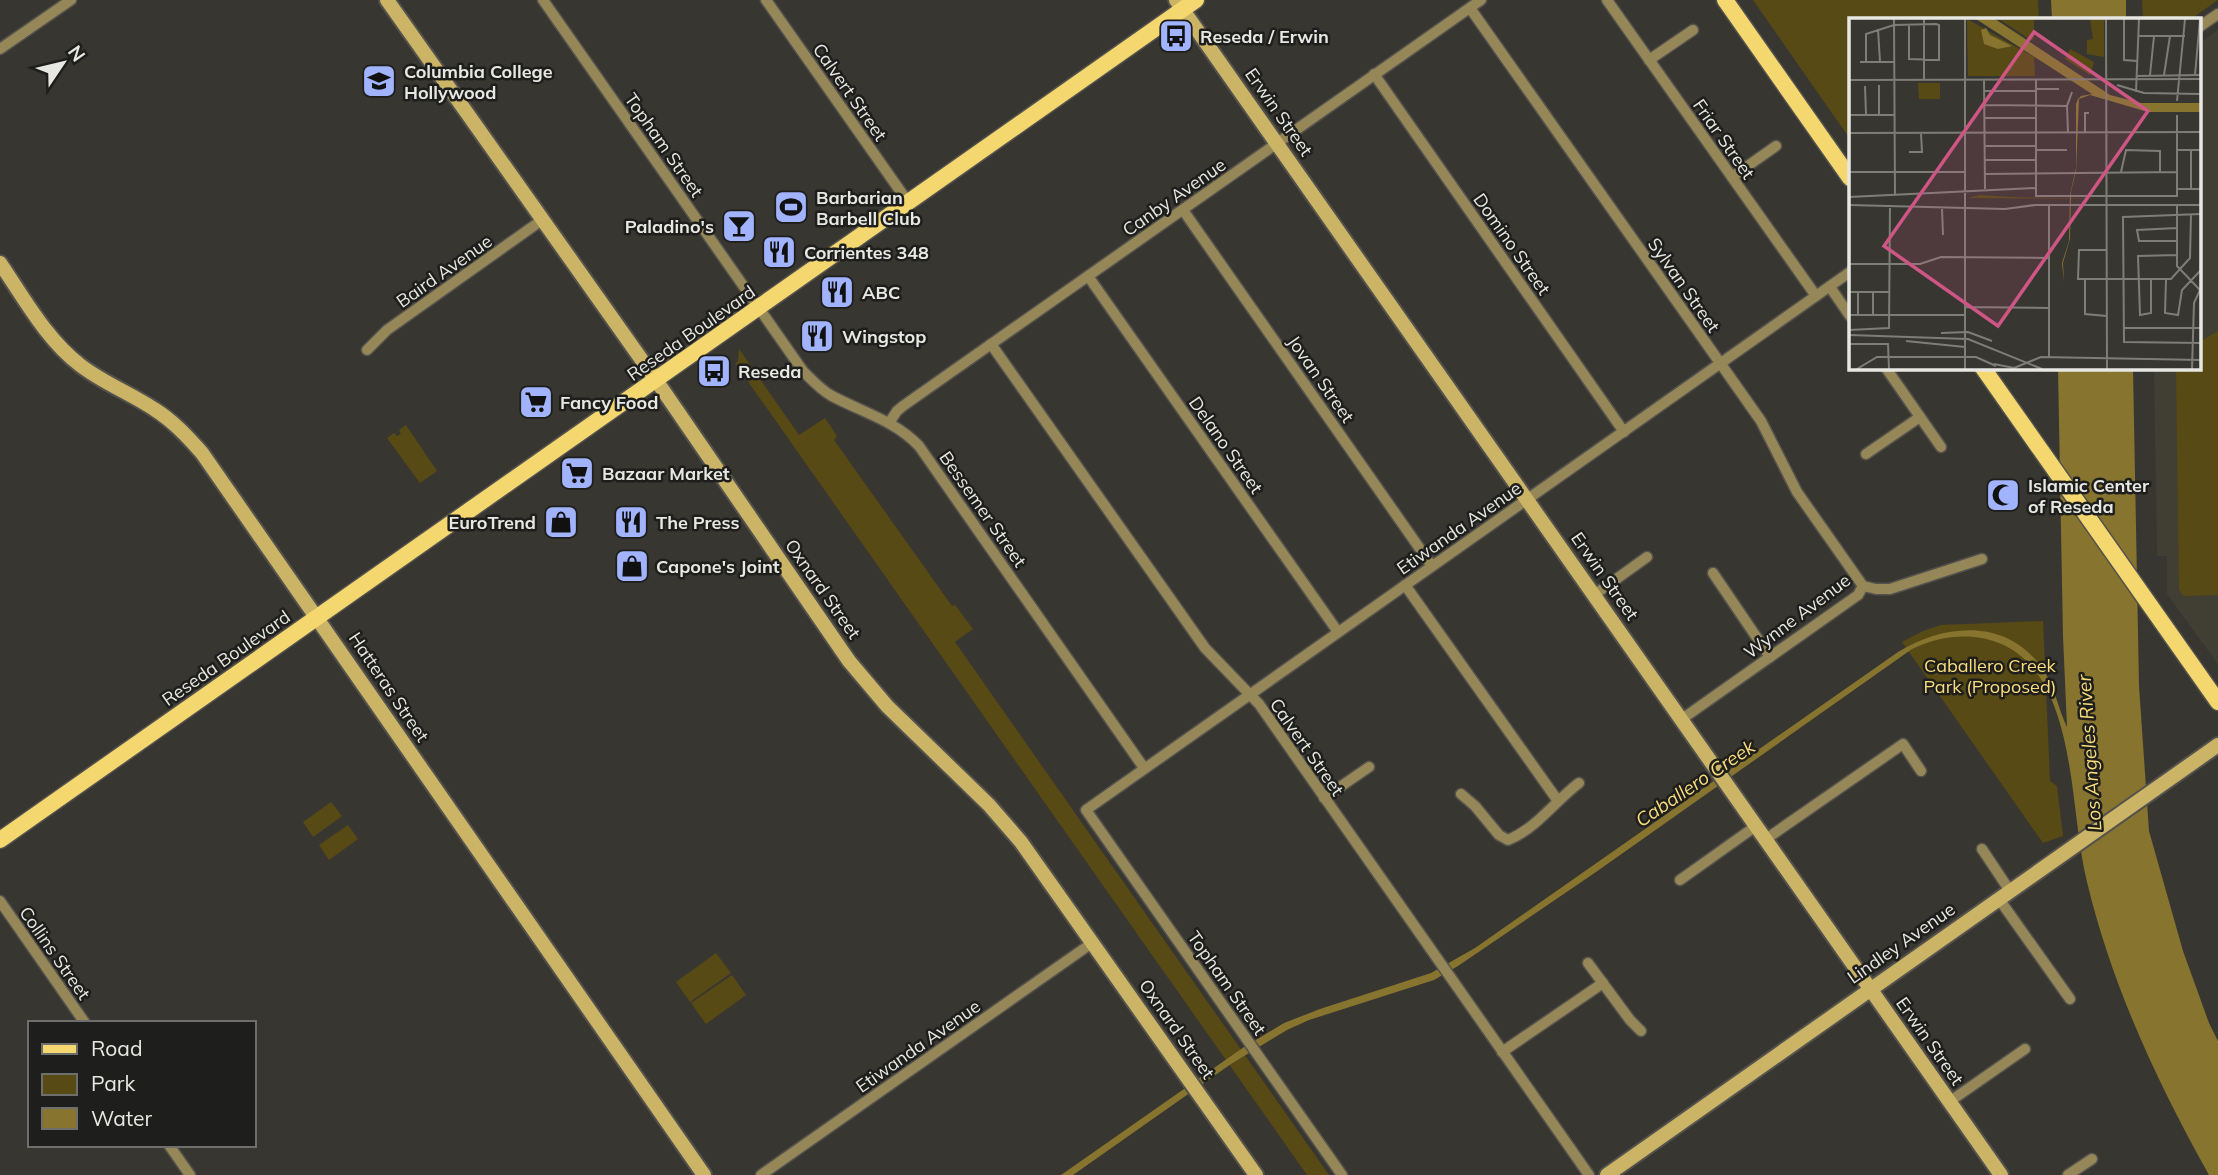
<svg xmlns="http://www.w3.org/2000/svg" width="2218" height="1175" font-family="Mulish,sans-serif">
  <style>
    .built { fill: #413e33 }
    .green { fill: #584a14 }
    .water { fill: #87742f }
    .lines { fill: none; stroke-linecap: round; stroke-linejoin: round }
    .street-casing { stroke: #54524d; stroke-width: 13 }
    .secondary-casing { stroke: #54524d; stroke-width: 18 }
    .primary-casing { stroke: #54524d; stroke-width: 19 }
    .street { stroke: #958757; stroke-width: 10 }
    .secondary { stroke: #cbb466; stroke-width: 14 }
    .primary { stroke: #f5d76f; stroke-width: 16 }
    .labels { text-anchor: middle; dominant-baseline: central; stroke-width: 5; stroke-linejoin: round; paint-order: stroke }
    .poi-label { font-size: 18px; font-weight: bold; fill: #e7e7e3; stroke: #1e1e1c; text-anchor: start }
    .street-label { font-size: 18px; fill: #e7e7e3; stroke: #1e1e1c }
    .park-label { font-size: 18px; fill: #fade7d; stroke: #1e1e1c }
    .water-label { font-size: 19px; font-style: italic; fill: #f8dc7b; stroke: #1e1e1c }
    .inset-road { fill: none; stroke: #7e7d78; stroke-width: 2 }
    .view { fill: #cd5684; fill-opacity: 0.15; stroke: #cd5684; stroke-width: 3.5 }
    .inset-edge { fill: none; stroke: #e7e7e3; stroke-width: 3.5 }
  </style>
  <rect width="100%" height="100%" fill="#383631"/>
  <!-- built -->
  <path class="built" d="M2218 30V664L2167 594V556H2157L2154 368H2199V44Z"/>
  <!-- green -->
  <g class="green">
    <path d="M1753 0H2038L2039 19H1850V139Z"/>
    <path d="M2142 0H2218L2191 19H2143Z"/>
    <path d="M2218 331V595L2183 596 2179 589 2176 368H2199V342Z"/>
    <path d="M739 349 799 435 825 418 837 436 834 440 952 606 955 605 973 629 955 642 1329 1175H1307L735 363 738 361Z"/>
    <path d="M406 425 437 471 420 483 387 438 394 433 397 436 401 434 399 430Z"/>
    <path d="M2043 621 2050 781 2057 786 2063 836 2043 843 1902 642 1923 631 1941 625Z"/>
    <path d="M331 802 342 816 313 837 303 822Z"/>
    <path d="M348 825 358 839 329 860 319 845Z"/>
    <path d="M716 953 731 973 690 1002 676 982Z"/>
    <path d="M732 975 746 995 706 1024 691 1003Z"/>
  </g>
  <!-- water -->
  <g class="water">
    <path d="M2051 0H2126V19H2052Z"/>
    <path d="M2058 368H2133L2139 686 2149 831 2183 951 2209 1023 2218 1041V1175H2209C2157 1082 2112 986 2087 882 2071 817 2076 721 2033 668 2003 631 1952 629 1912 649L1596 872 1458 966 1434 980 1309 1020 1287 1030 1231 1064 1073 1175H1061L1244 1047 1284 1023 1320 1009 1431 973 1475 948 1898 652C1948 621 2014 618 2047 676 2056 692 2059 711 2067 727L2063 636Z"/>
  </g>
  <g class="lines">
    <!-- street casing -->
    <g class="street-casing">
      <g id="street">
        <path d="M543 0 803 371C812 380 821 390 832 396 862 412 896 421 919 446L1144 768"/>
        <path d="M766 0 908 202"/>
        <path d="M1607 0 1816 296"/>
        <path d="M1470 8 1761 421 1797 492 1863 586"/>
        <path d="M2199 27 2218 14"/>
        <path d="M0 49 71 0"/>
        <path d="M1649 60 1693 30"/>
        <path d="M1374 74 1624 432"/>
        <path d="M1732 177 1776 146"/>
        <path d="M1183 210 1432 566"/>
        <path d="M1088 276 1338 632"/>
        <path d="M1830 287 1850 316"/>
        <path d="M991 344 1205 648 1259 704 1589 1175"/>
        <path d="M367 350 387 330 542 220"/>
        <path d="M1886 368 1941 447"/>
        <path d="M889 423 897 411 903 406 1481 0"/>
        <path d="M1866 454 1920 417"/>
        <path d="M1713 573 1770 657"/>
        <path d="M1405 585 1558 801"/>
        <path d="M1863 586 1876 589H1890L1982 559"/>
        <path d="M1594 595 1647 557"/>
        <path d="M1682 719 1858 595 1863 586"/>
        <path d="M1461 794 1475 806 1499 835 1508 840C1537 828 1555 801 1579 783"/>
        <path d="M1324 798 1369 767"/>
        <path d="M1766 839 1903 744 1921 771"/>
        <path d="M1982 849 2010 891"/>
        <path d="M1680 880 1756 826"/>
        <path d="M1999 899 2070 999"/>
        <path d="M0 901 85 1023"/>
        <path d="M1588 963 1630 1020 1641 1031"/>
        <path d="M1502 1052 1603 983"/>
        <path d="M1949 1102 2025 1049"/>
        <path d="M169 1145 190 1175"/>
        <path d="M761 1175 1092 943"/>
        <path d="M1342 1175 1086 810 1850 272"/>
        <path d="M2068 1175 2092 1159"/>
      </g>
    </g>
    <!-- secondary casing -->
    <g class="secondary-casing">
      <g id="secondary">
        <path d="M387 0 656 380 849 661 887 706 989 805 1021 842 1256 1175"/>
        <path d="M1176 0 2001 1175"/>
        <path d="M0 263C24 298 46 339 80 365 103 383 130 393 154 409 173 421 187 436 202 453L704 1175"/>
        <path d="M1607 1175 2218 745"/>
      </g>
    </g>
    <!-- primary casing -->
    <g class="primary-casing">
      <g id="primary">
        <path d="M1725 0 1850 178"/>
        <path d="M1983 368 2218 702"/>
        <path d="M0 840 1196 0"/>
      </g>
    </g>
    <!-- street -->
    <use href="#street" class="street"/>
    <!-- secondary -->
    <use href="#secondary" class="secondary"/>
    <!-- primary -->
    <use href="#primary" class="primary"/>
  </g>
  <!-- icons -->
  <defs>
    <g id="bus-square" transform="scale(1.75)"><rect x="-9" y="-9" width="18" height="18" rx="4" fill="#a1b3fd" stroke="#1e1e1c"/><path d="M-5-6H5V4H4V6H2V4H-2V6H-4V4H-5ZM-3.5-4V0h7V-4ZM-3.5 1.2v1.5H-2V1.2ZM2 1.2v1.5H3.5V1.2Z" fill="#111"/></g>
    <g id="university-square" transform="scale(1.75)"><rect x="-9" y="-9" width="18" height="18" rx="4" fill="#a1b3fd" stroke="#1e1e1c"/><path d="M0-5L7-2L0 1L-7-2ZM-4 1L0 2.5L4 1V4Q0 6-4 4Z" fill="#111"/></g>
    <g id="stadium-square" transform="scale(1.75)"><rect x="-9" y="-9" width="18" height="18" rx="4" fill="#a1b3fd" stroke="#1e1e1c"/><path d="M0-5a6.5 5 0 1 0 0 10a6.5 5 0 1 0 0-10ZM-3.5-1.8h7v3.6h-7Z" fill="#111"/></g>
    <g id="bar-square" transform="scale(1.75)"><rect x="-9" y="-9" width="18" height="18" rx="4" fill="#a1b3fd" stroke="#1e1e1c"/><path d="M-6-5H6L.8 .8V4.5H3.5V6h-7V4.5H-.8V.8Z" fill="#111"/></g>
    <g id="restaurant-square" transform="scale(1.75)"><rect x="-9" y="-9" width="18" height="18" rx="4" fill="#a1b3fd" stroke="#1e1e1c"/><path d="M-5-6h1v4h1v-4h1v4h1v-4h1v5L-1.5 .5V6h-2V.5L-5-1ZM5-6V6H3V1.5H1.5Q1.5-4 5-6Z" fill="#111"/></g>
    <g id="supermarket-square" transform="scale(1.75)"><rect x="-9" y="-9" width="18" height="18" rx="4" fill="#a1b3fd" stroke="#1e1e1c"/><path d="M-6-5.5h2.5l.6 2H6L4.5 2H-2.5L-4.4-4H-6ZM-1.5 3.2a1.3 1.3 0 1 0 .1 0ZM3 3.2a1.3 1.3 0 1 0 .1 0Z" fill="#111"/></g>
    <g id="mosque-square" transform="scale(1.75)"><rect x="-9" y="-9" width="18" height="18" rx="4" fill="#a1b3fd" stroke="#1e1e1c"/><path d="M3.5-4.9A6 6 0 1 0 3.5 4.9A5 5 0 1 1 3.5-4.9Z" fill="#111"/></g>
    <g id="shop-square" transform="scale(1.75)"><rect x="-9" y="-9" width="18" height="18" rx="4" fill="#a1b3fd" stroke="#1e1e1c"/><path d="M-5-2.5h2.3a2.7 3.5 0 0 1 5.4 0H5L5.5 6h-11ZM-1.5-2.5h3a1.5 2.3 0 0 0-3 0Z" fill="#111"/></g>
  </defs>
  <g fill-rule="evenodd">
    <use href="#bus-square" x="1176" y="36"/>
    <use href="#university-square" x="379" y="81"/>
    <use href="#stadium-square" x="791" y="207"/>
    <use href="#bar-square" x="739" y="226"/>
    <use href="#restaurant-square" x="779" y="252"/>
    <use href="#restaurant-square" x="837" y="292"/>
    <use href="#restaurant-square" x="817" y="336"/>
    <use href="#bus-square" x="714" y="371"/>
    <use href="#supermarket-square" x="536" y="402"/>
    <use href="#supermarket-square" x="577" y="473"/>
    <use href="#mosque-square" x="2003" y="495"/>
    <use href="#shop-square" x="561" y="522"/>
    <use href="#restaurant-square" x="631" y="522"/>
    <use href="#shop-square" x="632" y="566"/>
  </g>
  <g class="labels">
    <!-- poi labels -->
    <g class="poi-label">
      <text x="1200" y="36">Reseda / Erwin</text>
      <text x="404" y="71">Columbia College<tspan x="404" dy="21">Hollywood</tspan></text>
      <text x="816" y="197">Barbarian<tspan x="816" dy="21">Barbell Club</tspan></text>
      <text x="714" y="226" text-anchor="end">Paladino's</text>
      <text x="804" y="252">Corrientes 348</text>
      <text x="862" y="292">ABC</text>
      <text x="842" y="336">Wingstop</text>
      <text x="738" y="371">Reseda</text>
      <text x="560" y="402">Fancy Food</text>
      <text x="602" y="473">Bazaar Market</text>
      <text x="2028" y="485">Islamic Center<tspan x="2028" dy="21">of Reseda</tspan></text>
      <text x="536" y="522" text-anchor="end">EuroTrend</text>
      <text x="656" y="522">The Press</text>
      <text x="656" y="566">Capone's Joint</text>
    </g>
    <!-- street labels -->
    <g class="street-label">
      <text transform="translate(850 92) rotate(55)">Calvert Street</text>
      <text transform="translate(1279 112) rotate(55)">Erwin Street</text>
      <text transform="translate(1724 139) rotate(55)">Friar Street</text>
      <text transform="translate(664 145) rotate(55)">Topham Street</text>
      <text transform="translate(1174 197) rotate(-35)">Canby Avenue</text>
      <text transform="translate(1512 244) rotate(55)">Domino Street</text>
      <text transform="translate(444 271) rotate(-35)">Baird Avenue</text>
      <text transform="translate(1684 285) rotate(55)">Sylvan Street</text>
      <text transform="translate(691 333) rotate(-35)">Reseda Boulevard</text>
      <text transform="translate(1321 379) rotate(55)">Jovan Street</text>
      <text transform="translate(1226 445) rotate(55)">Delano Street</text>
      <text transform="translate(983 509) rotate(55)">Bessemer Street</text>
      <text transform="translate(1459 528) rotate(-35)">Etiwanda Avenue</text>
      <text transform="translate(1605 576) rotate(55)">Erwin Street</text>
      <text transform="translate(823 589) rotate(55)">Oxnard Street</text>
      <text transform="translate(1797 616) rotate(-37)">Wynne Avenue</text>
      <text transform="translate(226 658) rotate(-35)">Reseda Boulevard</text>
      <text transform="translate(389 687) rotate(56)">Hatteras Street</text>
      <text transform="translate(1307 747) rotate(55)">Calvert Street</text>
      <text transform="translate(1901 943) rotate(-35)">Lindley Avenue</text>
      <text transform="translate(55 953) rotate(55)">Collins Street</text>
      <text transform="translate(1227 983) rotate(55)">Topham Street</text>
      <text transform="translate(1177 1029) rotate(55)">Oxnard Street</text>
      <text transform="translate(1930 1041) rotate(55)">Erwin Street</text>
      <text transform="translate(918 1046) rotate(-35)">Etiwanda Avenue</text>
    </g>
    <!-- park labels -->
    <g class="park-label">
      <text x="1990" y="665">Caballero Creek<tspan x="1990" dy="21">Park (Proposed)</tspan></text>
    </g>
    <!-- water labels -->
    <g class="water-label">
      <text transform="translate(2089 753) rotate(-94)">Los Angeles River</text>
      <text transform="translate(1695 783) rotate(-34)">Caballero Creek</text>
    </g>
  </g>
  <!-- overview -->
  <g transform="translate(1849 18)">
    <rect width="352" height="352" fill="#383631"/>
    <path d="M118 1 185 39 186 58H119ZM150 1H185V19L183 23ZM241 1H255V39L238 36V22L244 21ZM221 31 245 44 241 57 216 41ZM69 65H91V81H70ZM131 177 162 179 255 181 119 180Z" fill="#584a14"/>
    <path d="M127 1H146L261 77 292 85H352V94H299L241 77 230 81 227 153 222 174 221 221 214 245 215 264 213 245 220 223 221 177 227 150V86L229 81 232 78 243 76ZM137 10 141 17 163 28 149 31 135 26 132 12Z" fill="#87742f"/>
    <path class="inset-road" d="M45 1 46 177M75 1V61M116 1V351M257 1 258 351M275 1V42L288 43M29 11 31 44M290 18H336M11 44H45M17 44V16L45 7 87 6 90 7V42L60 41V7M301 57 305 18M315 57 321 18M346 57 351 1M287 58 352 57M135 61 136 171M187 61V178H328V97M0 62 352 61M30 67V96M268 67 295 75 352 76M16 68 17 96M187 71H210M135 73H187M287 74 290 1M328 83 336 1M135 87 218 88M0 97H45M135 100H187M219 114 218 88 223 74M236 114V95H240M0 115 352 114M135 128H187M187 132H218M328 132H352M342 132V171M60 134H73L72 115M135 142H187M0 154H116M272 154 277 132 311 133V154M135 156 328 154M329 171H352M0 179 187 170M0 187 156 191 186 187H352M200 187V340M328 187V248L351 272 345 285 343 351M93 191 94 217M352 196 274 199 275 324 352 325M328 223H290L288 212 328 210M258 232H230L229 261H322L341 240 342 196M0 246H71L92 239 200 240M236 261V296L258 298M302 262V295L291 297 289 238 328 237M317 262 316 295 329 297 333 272 352 252M0 274H40M9 274V297M24 274V297M116 289 200 290M0 297H116M275 310H352M0 312 40 310 41 187M92 315 119 314 143 323M0 317 119 321 193 351M57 323 116 329M0 326H39L40 351M145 346 165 350 192 339 352 342M8 351 28 339H127L147 348"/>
    <path class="view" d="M185 14 299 93 149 308 35 228Z"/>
    <rect width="352" height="352" class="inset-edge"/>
  </g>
  <!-- legend -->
  <rect x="28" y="1021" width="228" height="126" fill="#1e1e1c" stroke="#6e6e6c" stroke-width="2"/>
  <rect x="42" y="1044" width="35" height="10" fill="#f5d76f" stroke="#6e6e6c" stroke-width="2"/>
  <text x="91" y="1056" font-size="21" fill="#e7e7e3">Road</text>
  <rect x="42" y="1074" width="35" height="21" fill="#584a14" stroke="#6e6e6c" stroke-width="2"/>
  <text x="91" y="1091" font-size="21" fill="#e7e7e3">Park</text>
  <rect x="42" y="1108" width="35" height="21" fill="#87742f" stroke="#6e6e6c" stroke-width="2"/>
  <text x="91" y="1126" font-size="21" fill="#e7e7e3">Water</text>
  <!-- north arrow -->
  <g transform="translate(63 63) rotate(55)" stroke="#1e1e1c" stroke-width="5" paint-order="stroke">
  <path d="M0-5L12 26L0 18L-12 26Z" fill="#e7e7e3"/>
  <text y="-10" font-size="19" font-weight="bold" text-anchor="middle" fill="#e7e7e3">N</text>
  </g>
</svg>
